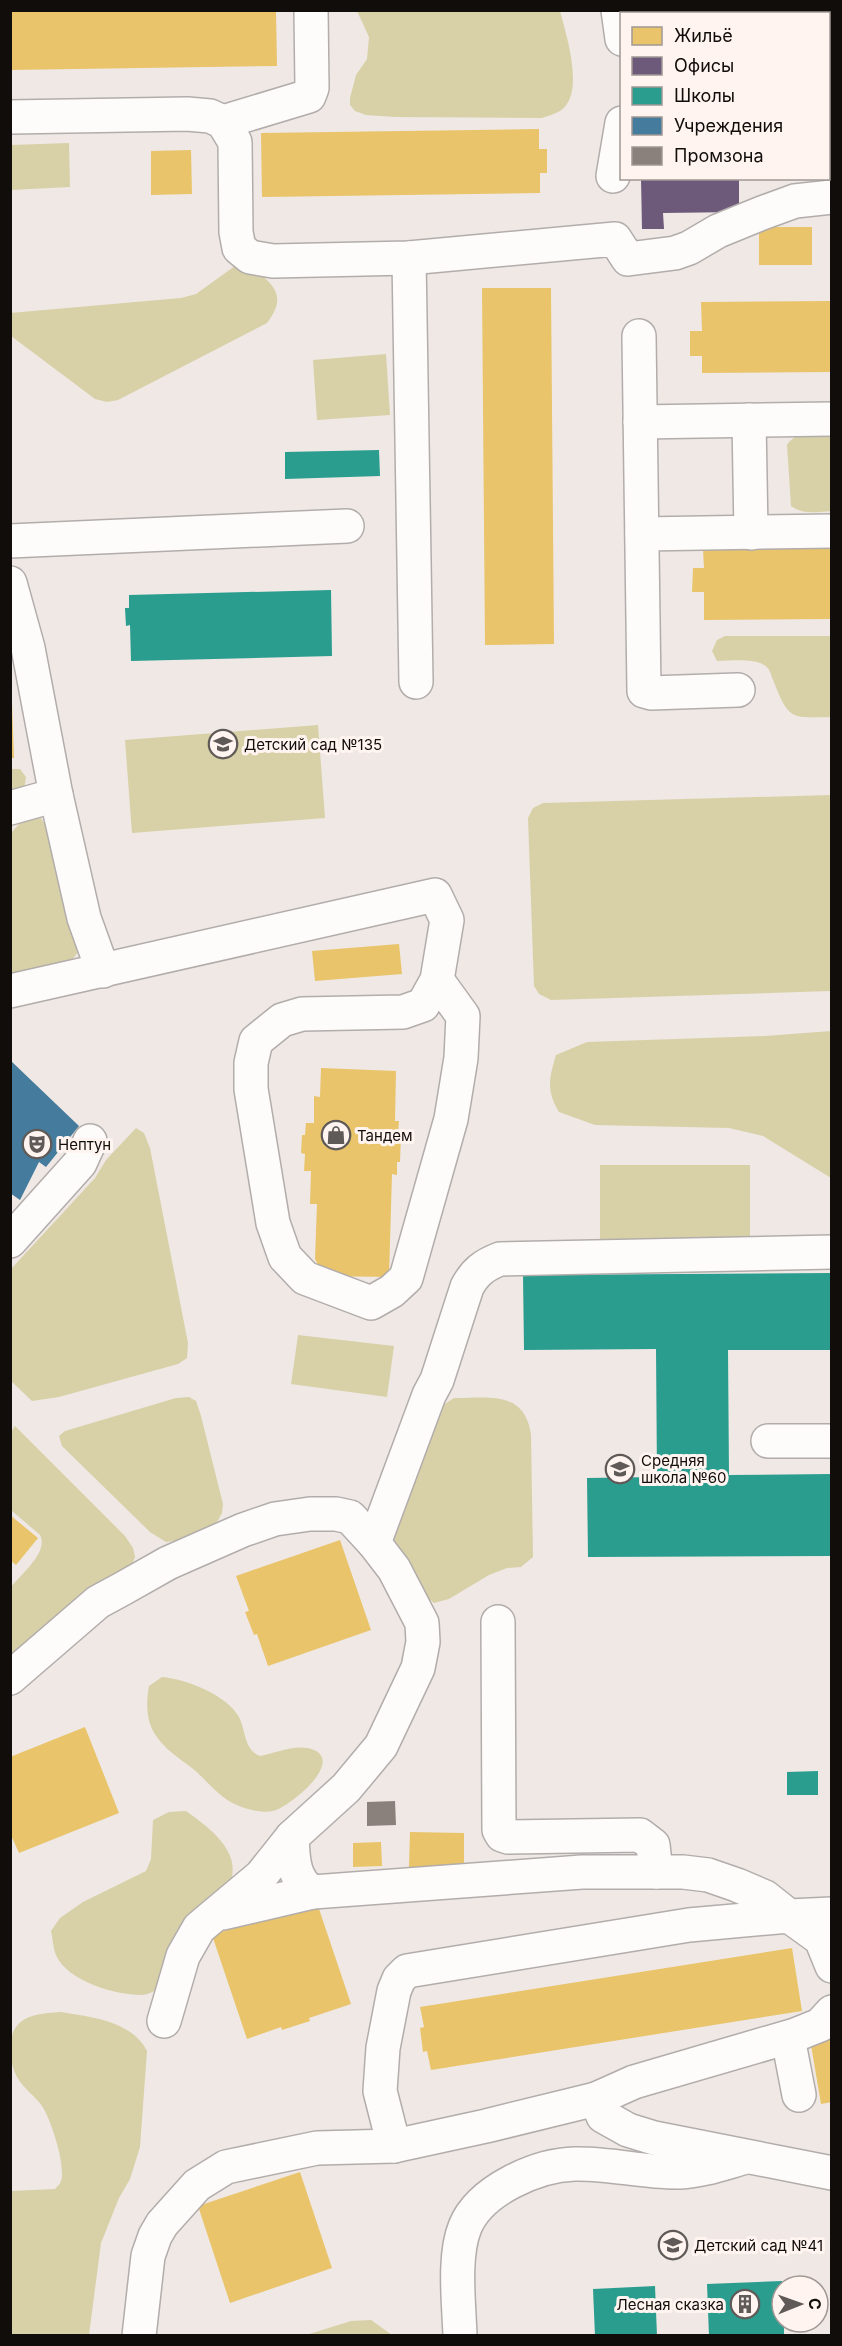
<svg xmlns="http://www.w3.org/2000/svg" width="842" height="2346" font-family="Inter,sans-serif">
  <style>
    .green { fill: #d8d1a7 }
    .homes { fill: #e9c46a }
    .offices { fill: #6d597a }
    .schools { fill: #2a9d8f }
    .public { fill: #457b9d }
    .industry { fill: #8a817c }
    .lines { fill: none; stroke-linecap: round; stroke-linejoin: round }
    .minor-casing { stroke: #b2adab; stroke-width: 36 }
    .minor { stroke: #fdfcfb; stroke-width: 33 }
    .labels { text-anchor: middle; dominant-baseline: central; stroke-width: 6; stroke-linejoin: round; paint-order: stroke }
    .poi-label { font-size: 15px; fill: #110d0b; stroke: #fff4f0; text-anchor: start }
  </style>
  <rect width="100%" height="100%" fill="#efe8e5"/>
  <!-- green -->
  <g class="green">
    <path d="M357 11H560C566 34 586 95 560 111 555 114 547 116 542 118L395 117 366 115 355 111 350 105V98L356 75 367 59 369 37Z"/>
    <path d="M69 143 70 187 11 190V145Z"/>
    <path d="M239 263 251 264C272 286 289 294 267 323L118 400 107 402 95 399 11 336 10 313 181 298 196 294Z"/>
    <path d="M386 354 390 415 317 420 313 360Z"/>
    <path d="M831 433V511C818 512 803 515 791 506L787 445C796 430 816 434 831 433Z"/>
    <path d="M725 636H831V717C790 718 789 720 773 680 771 675 770 668 764 665 752 658 731 661 717 661L712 651 717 640Z"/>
    <path d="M318 725 325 818 132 833 125 740Z"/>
    <path d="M11 769H20L26 777 24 790 11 794Z"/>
    <path d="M831 795V991L551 1000 539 994 534 986 528 818 533 808 543 803Z"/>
    <path d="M41 818 49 831 79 951 72 960 11 978V833L20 823Z"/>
    <path d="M831 1031V1178L763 1136 729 1128 595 1125 559 1112C546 1090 549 1079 556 1055L587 1042 765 1036Z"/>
    <path d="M136 1128 144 1133 150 1148 188 1343 187 1358 178 1364 59 1397 32 1401 11 1381V1269L95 1178 106 1160Z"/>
    <rect x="600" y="1165" width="150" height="79"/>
    <path d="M298 1335 394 1346 387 1397 291 1384Z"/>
    <path d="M189 1397 196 1401 201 1416 223 1504 222 1513 216 1524 183 1540 166 1542 150 1532 62 1446 59 1436 65 1431 176 1398Z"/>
    <path d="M454 1398C489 1398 524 1390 531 1434L533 1557 521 1567 507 1568 489 1575 449 1599 434 1603 428 1598 390 1538 443 1405Z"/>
    <path d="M15 1426 125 1536 133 1548 135 1557 131 1567 11 1661V1587C21 1574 49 1552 40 1535L11 1510V1432Z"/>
    <path d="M162 1677C186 1679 227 1695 239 1717 246 1731 244 1750 260 1756 276 1753 298 1743 314 1750 344 1763 288 1808 273 1811 261 1813 248 1810 237 1805 217 1797 205 1777 188 1765 156 1742 142 1727 149 1686Z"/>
    <path d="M186 1811C208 1827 241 1850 231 1881L159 1989C154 1991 147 1995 142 1995 115 1995 67 1981 56 1955 53 1948 53 1939 51 1931L60 1918 83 1902 146 1871 151 1859 153 1820 169 1812Z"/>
    <path d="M61 2012C91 2017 132 2021 147 2051L140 2147 130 2179 119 2198 101 2243 89 2335H11V2191L55 2189C57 2187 60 2184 61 2181 66 2166 51 2119 42 2106 35 2096 23 2088 17 2077 8 2060 5 2030 25 2019 36 2013 50 2013 61 2012Z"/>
    <path d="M371 2320 392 2335H306L351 2321Z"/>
  </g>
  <!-- homes -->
  <g class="homes">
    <path d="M10 10H276L277 66 10 70Z"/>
    <rect x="828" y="70" width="4" height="64"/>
    <path d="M539 129V149H547V173H540V193L262 197 261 133Z"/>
    <path d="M191 150 192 194 151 195V151Z"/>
    <rect x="759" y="227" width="53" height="38"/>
    <path d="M482 288H551L554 644 485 645Z"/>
    <path d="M832 301V372L702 373V356H690V331H702L701 302Z"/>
    <path d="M832 548V619L704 620V592H692L693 568H704L703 549Z"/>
    <path d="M10 702H12L14 758H10Z"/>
    <path d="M399 944 402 974 315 981 312 951Z"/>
    <path d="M321 1068 396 1071 395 1121H399L398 1133H401L400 1162H397V1175L392 1174 389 1277 324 1276 315 1259 317 1204H310L311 1171H304L305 1154 301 1153 302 1135H305L306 1123H314V1096L320 1097Z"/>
    <path d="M10 1515 38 1538 16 1565 10 1560Z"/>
    <path d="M340 1540 371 1630 268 1666 257 1634 254 1635 245 1612 249 1611 236 1576Z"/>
    <path d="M85 1727 119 1813 19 1853 10 1833V1757Z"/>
    <path d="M410 1832 464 1833V1868L409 1867Z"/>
    <path d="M381 1842 382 1866 353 1867V1843Z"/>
    <path d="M316 1900 351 2004 309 2018 310 2021 282 2030 281 2027 247 2039 212 1935Z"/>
    <path d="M792 1948 802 2011 431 2070 427 2051 423 2052 420 2028 424 2027 420 2007Z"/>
    <path d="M832 2036V2102L821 2104 810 2039Z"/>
    <path d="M300 2172 332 2268 230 2303 198 2206Z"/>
  </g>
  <!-- offices -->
  <path class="offices" d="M641 178H739V212L663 213 664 229H642Z"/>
  <!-- schools -->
  <g class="schools">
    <path d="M379 450 380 476 285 479V452Z"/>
    <path d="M331 590 332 656 131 661 130 625 126 626 125 608H129V595Z"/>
    <path d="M831 1273V1350H728L729 1475 832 1474V1556L588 1557 587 1478 657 1477 656 1349 524 1350 523 1275Z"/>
    <path d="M818 1771V1795H787V1772Z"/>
    <path d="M782 2281V2322H784V2336H709L707 2284Z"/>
    <path d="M655 2286 657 2336H595L593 2289Z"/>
  </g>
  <!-- public -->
  <path class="public" d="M10 1060 79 1126 46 1167 39 1162 20 1200 10 1193Z"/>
  <!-- industry -->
  <path class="industry" d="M395 1801 396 1825 367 1826V1802Z"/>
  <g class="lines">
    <!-- minor casing -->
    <g class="minor-casing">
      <g id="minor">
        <path d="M618 10 622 39"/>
        <path d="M714 10V14"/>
        <path d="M828 41H832"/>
        <path d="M10 117 187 114 210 116 223 122 235 142 236 232 239 248 250 257 273 261 409 258 615 239 628 259 675 253 689 248 718 231 762 213 795 201 832 197"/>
        <path d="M223 122 309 96 312 88 311 10"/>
        <path d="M613 176 622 123"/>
        <path d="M409 258 416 682"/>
        <path d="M639 336 644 691 651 693 738 690"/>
        <path d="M749 420 751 533"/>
        <path d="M640 422 832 419"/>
        <path d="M642 534 832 531"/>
        <path d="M10 541 347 526"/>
        <path d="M10 583 28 648 56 795 10 808"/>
        <path d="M56 795 84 918 103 971"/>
        <path d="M10 991 435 895 447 920 437 980 423 1005 403 1012 302 1014 282 1020 256 1041 251 1063V1089L273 1223 285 1257 305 1278 371 1303 392 1291 406 1278 451 1119 461 1058 463 1016 437 980"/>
        <path d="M10 1241 80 1163 90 1141"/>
        <path d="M768 1441H832"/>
        <path d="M374 1543 429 1395 437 1380 467 1287C475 1272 484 1265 500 1259L832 1252"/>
        <path d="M498 1622 499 1830 502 1835 508 1837 640 1835 653 1845 656 1872"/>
        <path d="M10 1678 98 1602 122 1589 168 1563 243 1530 275 1519 310 1514H336L350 1517 374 1543 394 1569 422 1623 423 1642 418 1668 381 1746 346 1788 292 1837 261 1876 199 1928 183 1956 164 2021"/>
        <path d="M292 1837C293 1858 293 1881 313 1892L582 1872H683L708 1875 737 1885 765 1897 789 1916 832 1914"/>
        <path d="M223 1913 313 1892"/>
        <path d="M788 2038 799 2095"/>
        <path d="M596 2099 603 2116 628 2130 654 2138 832 2173"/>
        <path d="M394 2146 380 2091 383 2048 394 1991 399 1979 407 1971 689 1925 789 1916 821 1939 832 1966"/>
        <path d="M139 2336 148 2256 155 2236 162 2224 197 2185 226 2167 317 2148 394 2146 486 2126 596 2099 634 2082 795 2035 820 2025 832 2012"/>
        <path d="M460 2336C459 2304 453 2256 465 2227 480 2190 537 2165 575 2164 610 2163 645 2173 680 2172 703 2171 724 2163 746 2157"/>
      </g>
    </g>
    <!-- minor -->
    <use href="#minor" class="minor"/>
  </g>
  <!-- icons -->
  <defs>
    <g id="school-ring" transform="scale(1.5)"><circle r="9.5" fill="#fff4f0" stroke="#5f5a57" stroke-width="1.5"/><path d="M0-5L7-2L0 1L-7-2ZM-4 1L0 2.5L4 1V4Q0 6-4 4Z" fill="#5f5a57"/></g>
    <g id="shop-ring" transform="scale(1.5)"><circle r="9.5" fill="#fff4f0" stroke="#5f5a57" stroke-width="1.5"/><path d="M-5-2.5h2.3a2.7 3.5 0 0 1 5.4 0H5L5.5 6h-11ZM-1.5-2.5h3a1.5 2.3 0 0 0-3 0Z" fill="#5f5a57"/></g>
    <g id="theatre-ring" transform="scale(1.5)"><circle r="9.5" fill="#fff4f0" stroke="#5f5a57" stroke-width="1.5"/><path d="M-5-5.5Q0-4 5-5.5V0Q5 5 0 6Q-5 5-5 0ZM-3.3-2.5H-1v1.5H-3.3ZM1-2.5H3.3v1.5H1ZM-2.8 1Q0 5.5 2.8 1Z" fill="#5f5a57"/></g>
    <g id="building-ring" transform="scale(1.5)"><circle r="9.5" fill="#fff4f0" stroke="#5f5a57" stroke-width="1.5"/><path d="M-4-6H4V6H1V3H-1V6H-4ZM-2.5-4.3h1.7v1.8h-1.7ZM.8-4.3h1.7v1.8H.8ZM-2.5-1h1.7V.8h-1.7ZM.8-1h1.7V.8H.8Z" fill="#5f5a57"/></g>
  </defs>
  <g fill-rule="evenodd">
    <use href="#school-ring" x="223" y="744"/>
    <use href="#shop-ring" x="336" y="1135"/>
    <use href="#theatre-ring" x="37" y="1144"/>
    <use href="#school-ring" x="620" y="1469"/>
    <use href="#school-ring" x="673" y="2245"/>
    <use href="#building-ring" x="745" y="2304"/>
  </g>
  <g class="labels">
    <!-- poi labels -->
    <g class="poi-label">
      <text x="244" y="744">Детский сад №135</text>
      <text x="357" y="1135">Тандем</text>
      <text x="58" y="1144">Нептун</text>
      <text x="641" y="1460">Средняя<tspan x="641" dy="17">школа №60</tspan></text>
      <text x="694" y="2245">Детский сад №41</text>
      <text x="724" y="2304" text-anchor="end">Лесная сказка</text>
    </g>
  </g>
  <!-- border -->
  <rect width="842" height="2346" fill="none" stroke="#110d0b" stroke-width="24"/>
  <!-- legend -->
  <rect x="620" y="12" width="210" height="168" fill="#fff4f0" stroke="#a09894" stroke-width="1.5"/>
  <rect x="632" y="27" width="30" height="18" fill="#e9c46a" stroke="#a09894" stroke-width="1.5"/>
  <text x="674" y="42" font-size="18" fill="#110d0b">Жильё</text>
  <rect x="632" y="57" width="30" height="18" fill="#6d597a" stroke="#a09894" stroke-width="1.5"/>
  <text x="674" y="72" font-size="18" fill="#110d0b">Офисы</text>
  <rect x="632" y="87" width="30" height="18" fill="#2a9d8f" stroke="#a09894" stroke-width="1.5"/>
  <text x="674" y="102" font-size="18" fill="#110d0b">Школы</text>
  <rect x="632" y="117" width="30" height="18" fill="#457b9d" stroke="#a09894" stroke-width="1.5"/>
  <text x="674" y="132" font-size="18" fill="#110d0b">Учреждения</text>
  <rect x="632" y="147" width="30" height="18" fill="#8a817c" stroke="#a09894" stroke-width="1.5"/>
  <text x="674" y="162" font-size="18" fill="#110d0b">Промзона</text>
  <!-- north arrow -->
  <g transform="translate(800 2304) rotate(89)"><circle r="28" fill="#fff4f0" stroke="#a09894" stroke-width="1.5"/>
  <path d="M0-4.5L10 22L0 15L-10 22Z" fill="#5f5a57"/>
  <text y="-9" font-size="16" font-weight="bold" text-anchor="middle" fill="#110d0b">С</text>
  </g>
</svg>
